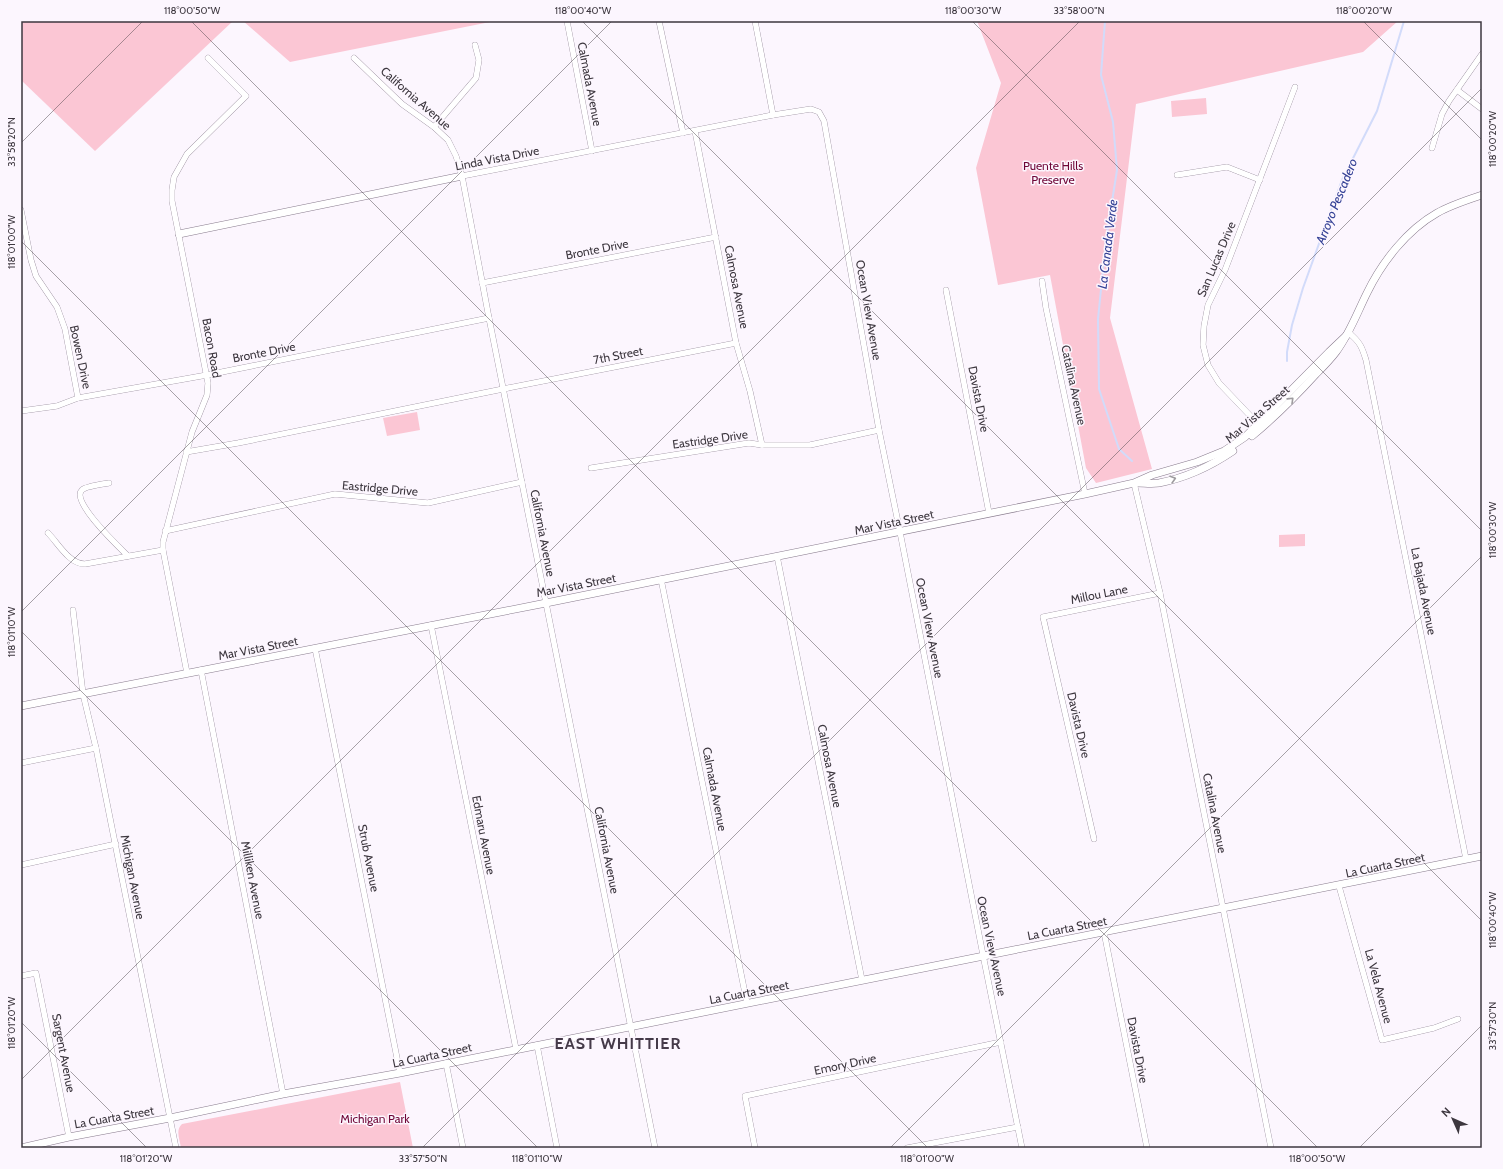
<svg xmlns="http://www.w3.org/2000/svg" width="1503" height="1169" font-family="Cabin,sans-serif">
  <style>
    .green { fill: #fbc6d4 }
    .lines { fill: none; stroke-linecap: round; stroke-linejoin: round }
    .stream { stroke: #d2dbfa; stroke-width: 2 }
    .minor-casing { stroke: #887b8d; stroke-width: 6 }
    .tertiary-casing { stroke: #887b8d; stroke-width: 8 }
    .minor { stroke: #fff; stroke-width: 5.5 }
    .tertiary { stroke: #fff; stroke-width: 7 }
    .oneway { stroke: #9e9b9f }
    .ticks { fill: none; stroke: #3d373f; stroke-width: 1; stroke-opacity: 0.45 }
    .labels { text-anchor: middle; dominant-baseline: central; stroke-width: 3; stroke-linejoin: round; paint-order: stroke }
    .street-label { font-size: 12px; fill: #3d373f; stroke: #fcf6fe }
    .park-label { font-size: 12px; fill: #6f0637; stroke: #fcf6fe }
    .water-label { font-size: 13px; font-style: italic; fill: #364397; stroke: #fcf6fe }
    .district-label { font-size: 16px; font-weight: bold; letter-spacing: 1px; fill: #453a49; stroke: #fcf6fe }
    .neatline { fill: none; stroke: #3d373f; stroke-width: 1.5 }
    .ticks-label { font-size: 10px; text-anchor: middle; fill: #3d373f }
  </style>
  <rect width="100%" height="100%" fill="#fcf6fe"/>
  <!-- green -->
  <g class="green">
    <path d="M21 21H233L95 151 21 80Z"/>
    <path d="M243 21H495L290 62Z"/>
    <path d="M977 21H1398L1363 52 1136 104 1110 318 1152 469 1096 483 1086 468 1050 275 998 285 976 168 1001 83Z"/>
    <path d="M1206 98 1207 114 1172 117 1171 101Z"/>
    <path d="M417 412 420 430 387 436 383 418Z"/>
    <path d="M1305 534V546L1279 547V535Z"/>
    <path d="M400 1082 413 1148H181C180 1140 175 1130 182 1124Z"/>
  </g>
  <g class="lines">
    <!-- stream -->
    <g class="stream">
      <path d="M1105 21 1101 75 1113 122 1117 170 1106 240 1098 319 1099 389 1119 449 1132 461"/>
      <path d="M1287 361V352L1292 325 1303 288 1342 180 1377 111 1404 21"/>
    </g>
    <!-- minor casing -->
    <g class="minor-casing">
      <g id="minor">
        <path d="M567 21 592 151"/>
        <path d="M659 21 683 133"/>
        <path d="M755 21 773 115"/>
        <path d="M354 58 402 104 434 127 448 140 456 156 462 176 489 318 655 1148"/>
        <path d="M1457 90 1482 109"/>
        <path d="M434 127 476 78 479 60 475 45"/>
        <path d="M695 131 736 343 750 391 762 445"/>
        <path d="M1432 148 1442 114 1449 101 1482 54"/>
        <path d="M1177 175 1227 167 1260 180"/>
        <path d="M462 176 773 115 811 109 819 112 824 121 879 430 900 532 983 955 1022 1148"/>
        <path d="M21 210 31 260 36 276 57 307 65 329 78 398"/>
        <path d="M1042 281 1046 308 1085 494"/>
        <path d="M482 283 716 237"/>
        <path d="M946 290 989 513"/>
        <path d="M1349 333C1360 342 1362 347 1366 360L1466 859"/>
        <path d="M21 411 57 406 78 398 207 375 489 318"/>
        <path d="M1260 426 1219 383 1208 365 1203 345 1204 326 1208 305 1225 270 1295 87"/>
        <path d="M186 452 238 443 503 389 736 343"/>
        <path d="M591 468 749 443 762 445H810L879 430"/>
        <path d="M109 483C103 484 86 486 82 490 70 501 119 547 128 556"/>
        <path d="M1134 483 1160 593 1271 1148"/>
        <path d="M165 531 335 494 428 503 522 482"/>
        <path d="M48 533C58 543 69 564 85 564L163 550"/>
        <path d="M777 556 862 980"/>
        <path d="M661 579 747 1003"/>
        <path d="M73 610 83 694 96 748 176 1148"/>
        <path d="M431 625 516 1049"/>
        <path d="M315 648 400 1073"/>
        <path d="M201 670 283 1094"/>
        <path d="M187 673 163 550V542L192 432 207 395 208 383 172 201V190L174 177 187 154 246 96 208 58"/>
        <path d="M21 763 96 748"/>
        <path d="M1094 839 1043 617 1160 593"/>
        <path d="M21 865 116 844"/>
        <path d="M1339 886 1382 1040 1434 1028 1458 1019"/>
        <path d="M1104 932 1147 1148"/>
        <path d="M21 976 36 973 69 1137"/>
        <path d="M537 1045 557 1148"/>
        <path d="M446 1063 463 1148"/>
        <path d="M755 1148 745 1096 1001 1042"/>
        <path d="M907 1148 1018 1127"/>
      </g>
    </g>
    <!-- tertiary casing -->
    <g class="tertiary-casing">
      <g id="tertiary">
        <path d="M179 234 462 176"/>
        <path d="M1252 436C1275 417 1296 396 1316 374 1323 367 1330 360 1336 352 1350 333 1357 313 1367 293 1382 262 1407 230 1437 213 1451 205 1467 200 1482 195"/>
        <path d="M1137 483C1144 483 1152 484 1159 483 1185 478 1211 466 1233 451"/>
        <path d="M21 706 546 603 1085 494 1134 483 1152 475 1197 462 1224 451 1245 437 1329 352 1349 333"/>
        <path d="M21 1148 69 1137 170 1118 283 1094 400 1073 1482 856"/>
      </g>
    </g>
    <!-- minor -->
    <use href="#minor" class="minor"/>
    <!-- tertiary -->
    <use href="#tertiary" class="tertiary"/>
  </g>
  <!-- one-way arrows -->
  <defs><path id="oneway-chevron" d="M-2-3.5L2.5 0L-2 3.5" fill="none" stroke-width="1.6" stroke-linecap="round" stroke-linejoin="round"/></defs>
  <g class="oneway">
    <use href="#oneway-chevron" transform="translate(1291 400) rotate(-44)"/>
    <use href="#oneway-chevron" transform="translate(1173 479) rotate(-16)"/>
  </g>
  <!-- ticks -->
  <path class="ticks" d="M191 21 1318 1148M582 21 1482 921M972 21 1482 531M1363 21 1482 140M21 143 143 21M21 241 928 1148M21 612 612 21M21 631 538 1148M21 1022 147 1148M21 1080 1080 21M422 1148 1482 88M890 1148 1482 556M1359 1148 1482 1025"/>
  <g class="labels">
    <!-- street labels -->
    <g class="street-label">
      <text transform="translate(590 84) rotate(79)">Calmada Avenue</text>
      <text transform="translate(416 98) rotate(41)">California Avenue</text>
      <text transform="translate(497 158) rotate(-11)">Linda Vista Drive</text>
      <text transform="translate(597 249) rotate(-11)">Bronte Drive</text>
      <text transform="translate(1216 259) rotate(-67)">San Lucas Drive</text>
      <text transform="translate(737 287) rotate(79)">Calmosa Avenue</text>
      <text transform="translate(869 310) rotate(80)">Ocean View Avenue</text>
      <text transform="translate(212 348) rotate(80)">Bacon Road</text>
      <text transform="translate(264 352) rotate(-11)">Bronte Drive</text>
      <text transform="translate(618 355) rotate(-11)">7th Street</text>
      <text transform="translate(81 357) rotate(78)">Bowen Drive</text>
      <text transform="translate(1074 385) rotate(78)">Catalina Avenue</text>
      <text transform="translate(979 399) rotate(79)">Davista Drive</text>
      <text transform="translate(1257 414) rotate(-41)">Mar Vista Street</text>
      <text transform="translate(710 439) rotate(-8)">Eastridge Drive</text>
      <text transform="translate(380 488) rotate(5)">Eastridge Drive</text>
      <text transform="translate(894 522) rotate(-12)">Mar Vista Street</text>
      <text transform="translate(543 533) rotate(79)">California Avenue</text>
      <text transform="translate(576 585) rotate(-11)">Mar Vista Street</text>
      <text transform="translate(1424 591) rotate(79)">La Bajada Avenue</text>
      <text transform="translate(1099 594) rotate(-11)">Millou Lane</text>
      <text transform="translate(930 628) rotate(79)">Ocean View Avenue</text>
      <text transform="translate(258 648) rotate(-11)">Mar Vista Street</text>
      <text transform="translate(1079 725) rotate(77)">Davista Drive</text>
      <text transform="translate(830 766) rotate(79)">Calmosa Avenue</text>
      <text transform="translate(715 789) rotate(79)">Calmada Avenue</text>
      <text transform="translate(1215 813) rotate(79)">Catalina Avenue</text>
      <text transform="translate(484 835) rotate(79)">Edmaru Avenue</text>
      <text transform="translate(607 850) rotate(79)">California Avenue</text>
      <text transform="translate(369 858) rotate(79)">Strub Avenue</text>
      <text transform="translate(1385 865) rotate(-12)">La Cuarta Street</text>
      <text transform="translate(133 877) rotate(79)">Michigan Avenue</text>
      <text transform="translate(253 880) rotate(79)">Milliken Avenue</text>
      <text transform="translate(1067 928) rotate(-11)">La Cuarta Street</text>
      <text transform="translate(992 946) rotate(78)">Ocean View Avenue</text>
      <text transform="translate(1379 986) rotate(75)">La Vela Avenue</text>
      <text transform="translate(749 992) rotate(-11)">La Cuarta Street</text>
      <text transform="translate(1138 1050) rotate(79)">Davista Drive</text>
      <text transform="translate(64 1053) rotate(79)">Sargent Avenue</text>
      <text transform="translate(432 1055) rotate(-12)">La Cuarta Street</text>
      <text transform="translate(845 1064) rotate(-12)">Emory Drive</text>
      <text transform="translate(114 1117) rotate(-10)">La Cuarta Street</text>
    </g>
    <!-- park labels -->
    <g class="park-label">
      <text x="1053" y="165">Puente Hills<tspan x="1053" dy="14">Preserve</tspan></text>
      <text x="375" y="1118">Michigan Park</text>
    </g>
    <!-- water labels -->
    <g class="water-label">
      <text transform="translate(1336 201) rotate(-68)">Arroyo Pescadero</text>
      <text transform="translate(1107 244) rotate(-83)">La Canada Verde</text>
    </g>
    <!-- district labels -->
    <g class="district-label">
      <text x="618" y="1043">EAST WHITTIER</text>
    </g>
  </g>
  <!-- border -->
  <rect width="1503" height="1169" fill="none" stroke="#fcf6fe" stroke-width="44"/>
  <!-- north arrow -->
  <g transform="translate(1453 1119) rotate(315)" stroke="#fcf6fe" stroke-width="3" paint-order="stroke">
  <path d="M0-3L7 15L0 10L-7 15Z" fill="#3d373f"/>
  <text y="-6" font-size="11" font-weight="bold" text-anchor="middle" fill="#3d373f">N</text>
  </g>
  <rect x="22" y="22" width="1459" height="1125" class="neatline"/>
  <g class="ticks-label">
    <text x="192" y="14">118°00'50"W</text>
    <text x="583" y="14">118°00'40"W</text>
    <text x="973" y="14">118°00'30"W</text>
    <text x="1079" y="14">33°58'00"N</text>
    <text x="1364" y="14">118°00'20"W</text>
    <text transform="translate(1492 139) rotate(-90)" y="4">118°00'20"W</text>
    <text transform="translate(11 142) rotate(-90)" y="4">33°58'20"N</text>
    <text transform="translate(11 242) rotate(-90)" y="4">118°01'00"W</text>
    <text transform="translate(1492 530) rotate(-90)" y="4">118°00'30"W</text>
    <text transform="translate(11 632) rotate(-90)" y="4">118°01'10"W</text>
    <text transform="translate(1492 920) rotate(-90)" y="4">118°00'40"W</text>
    <text transform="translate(11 1023) rotate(-90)" y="4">118°01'20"W</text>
    <text transform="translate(1492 1026) rotate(-90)" y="4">33°57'30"N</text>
    <text x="146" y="1162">118°01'20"W</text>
    <text x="423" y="1162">33°57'50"N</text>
    <text x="537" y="1162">118°01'10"W</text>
    <text x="927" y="1162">118°01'00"W</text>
    <text x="1317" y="1162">118°00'50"W</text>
  </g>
</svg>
